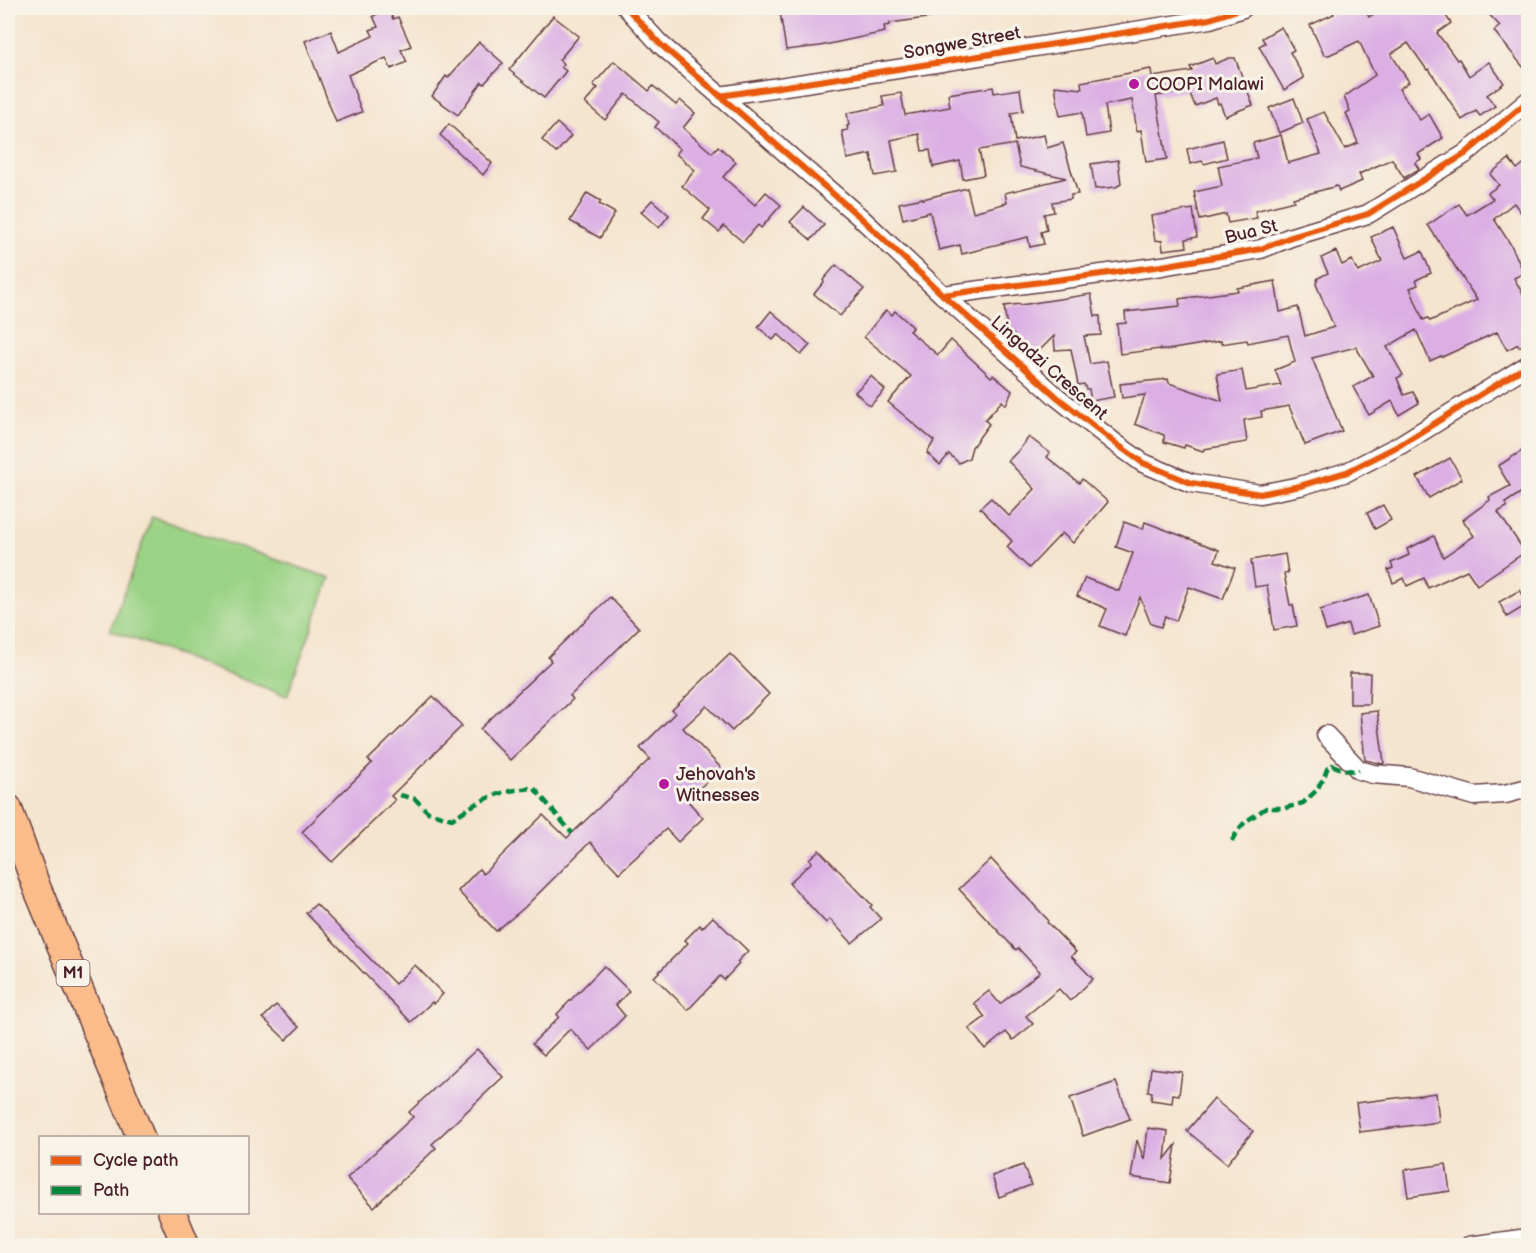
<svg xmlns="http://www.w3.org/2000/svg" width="1536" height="1253" font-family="'Balsamiq Sans',sans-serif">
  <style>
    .green { fill: #9bd386; stroke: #727958; stroke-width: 1.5 }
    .building { fill: #dbafe4 }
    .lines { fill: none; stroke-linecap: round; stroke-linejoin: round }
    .minor-casing { stroke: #643d43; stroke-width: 21 }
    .highway-casing { stroke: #643d43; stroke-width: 30 }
    .minor { stroke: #fff; stroke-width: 18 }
    .highway { stroke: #f9bc8a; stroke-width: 27 }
    .quiet { stroke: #00873e; stroke-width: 4.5; stroke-dasharray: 9 4.5; stroke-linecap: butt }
    .cycleway-casing { stroke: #f7f3e8; stroke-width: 10 }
    .cycleway { stroke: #e8590c; stroke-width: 6 }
    .poi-dot { fill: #b5179e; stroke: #f7f3e8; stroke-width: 2 }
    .labels { text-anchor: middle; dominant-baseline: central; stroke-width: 6; stroke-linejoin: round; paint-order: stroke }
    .shield { fill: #f7f3e8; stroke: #7e5f64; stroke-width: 1.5 }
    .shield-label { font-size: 16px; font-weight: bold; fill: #4a1f2b }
    .street-label { font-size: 18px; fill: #4a1f2b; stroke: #f7f3e8 }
    .poi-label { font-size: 18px; fill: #4a1f2b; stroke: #f7f3e8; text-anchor: start }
  </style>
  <rect width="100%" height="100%" fill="#f7f3e8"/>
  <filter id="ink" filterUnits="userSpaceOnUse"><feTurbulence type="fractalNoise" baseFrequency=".0167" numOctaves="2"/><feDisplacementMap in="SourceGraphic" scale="12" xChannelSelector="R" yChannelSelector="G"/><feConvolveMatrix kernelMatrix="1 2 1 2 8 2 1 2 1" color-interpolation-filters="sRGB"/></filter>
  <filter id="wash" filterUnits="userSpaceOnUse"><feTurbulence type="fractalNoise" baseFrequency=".008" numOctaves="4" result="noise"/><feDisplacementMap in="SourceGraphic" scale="24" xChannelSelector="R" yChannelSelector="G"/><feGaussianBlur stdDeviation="1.35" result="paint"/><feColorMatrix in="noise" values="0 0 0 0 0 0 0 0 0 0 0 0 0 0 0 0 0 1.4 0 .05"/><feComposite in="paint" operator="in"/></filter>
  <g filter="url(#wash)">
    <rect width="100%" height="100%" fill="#f5e4ce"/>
    <!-- green -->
    <path class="green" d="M152 517 330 578 287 696 110 630Z"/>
    <g id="blocks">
      <!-- building -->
      <g class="building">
        <path d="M781 8H940L941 16 890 23V25L884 26 885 32 820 46 786 50 780 12H782Z"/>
        <path d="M1330 8H1364L1369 17 1383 8H1440L1451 23 1437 33 1457 60 1459 59 1469 76 1489 62 1504 83 1487 95 1495 106 1480 116 1476 111 1462 120 1429 69 1427 70 1408 43 1391 54 1409 82 1399 89 1420 120 1429 114 1443 138 1418 154 1421 159 1415 163 1419 169 1404 178 1392 159 1359 174 1362 181 1339 191 1337 186 1293 198 1294 201 1255 211 1257 218 1228 223 1226 214 1200 220 1194 192 1222 186 1218 166 1257 158 1253 143 1281 135 1288 163 1321 154 1307 119 1324 112 1345 149 1358 143 1346 113 1350 111 1344 97 1375 75 1359 41 1329 55H1324L1310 25 1334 14Z"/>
        <path d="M1483 8H1518L1528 20V73L1494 31 1500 26Z"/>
        <path d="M388 9 393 19 398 17 411 46 401 50 407 62 391 69 386 58 348 75 362 112 336 122 305 41 331 31 339 52 373 36 370 30 378 27 373 16Z"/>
        <path d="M553 16 579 36 559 60 564 64 561 67 566 71 544 98 509 70Z"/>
        <path d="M1281 27 1294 50 1290 52 1304 78 1284 90 1259 46 1265 43 1262 38Z"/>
        <path d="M479 42 503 63 484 84 482 82 458 115 432 96 446 76 448 78Z"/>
        <path d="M1213 58 1215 64 1229 58H1235L1253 105 1225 116 1220 103 1218 104 1216 98 1195 106 1189 91 1156 96 1167 159 1146 162 1141 130 1137 131 1132 100 1105 105 1109 133 1086 137 1082 112 1060 116 1055 86 1082 89 1081 82 1151 69 1152 77 1192 71 1190 67Z"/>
        <path d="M614 61 649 91 653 86 676 105 680 100 695 113 683 128 712 153 718 146 736 162 723 177 755 205 766 192 781 205 761 228 758 225 743 242 724 226 719 232 703 219 710 210 682 186 695 170 676 154 680 149 655 127 659 122 626 94 605 120 585 103 598 88 593 85Z"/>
        <path d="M993 87 994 93 1020 89 1023 111 1011 113 1015 141 1044 135 1047 148 1063 143 1078 194 1071 195V199L1052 202 1054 212 1044 214 1047 230 1041 232 1044 244 1030 247 1028 237 982 248V249L962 254 960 245 939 250 930 212 903 219 899 203 923 198V199L967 188 973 212 1007 203 1005 193 1066 178 1020 167 1015 144 979 150 984 175 963 179 960 161 933 167 930 150 922 151 919 134 891 140 897 172 875 176 871 154 847 159 842 131 848 130 847 126 849 125 847 113 884 106 882 96 901 93 905 115 950 107 948 94Z"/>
        <path d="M1294 98 1303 123 1279 133 1269 108Z"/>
        <path d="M557 123 571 136 556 153 542 140Z"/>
        <path d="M449 124 492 163 483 175 440 135Z"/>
        <path d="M1223 140 1227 158 1204 164 1202 161 1190 164 1187 149Z"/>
        <path d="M1509 159 1517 169 1528 160V222L1514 203 1494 219 1511 245 1524 273 1514 278 1528 303V341L1519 347 1518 344 1507 350 1497 332 1442 357 1441 356 1430 361 1416 330 1387 347 1403 375 1397 378 1404 395 1413 392 1419 403 1399 415 1392 401 1369 415 1353 387 1373 376 1356 347 1312 358 1342 431 1305 445 1289 406 1261 411 1262 417 1244 420 1247 442 1204 449 1203 451 1185 445 1184 448 1164 442V435L1135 424 1145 395 1122 398 1120 384 1168 379 1169 383 1222 401 1217 374 1242 370 1246 391 1281 385 1275 370 1295 362 1288 335 1248 343 1247 340 1221 344V341L1167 350H1160V349L1120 354 1117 324 1126 323 1125 312 1180 306 1179 299 1238 291 1237 288 1275 281 1280 312 1298 307 1305 336 1334 327 1316 284 1318 278 1328 273 1321 258 1336 251 1342 265 1352 260 1358 272 1382 261 1371 237 1393 227 1407 258 1422 251 1431 273 1416 280 1418 285 1410 288 1423 320 1428 318 1430 321 1477 300 1428 225 1459 204 1467 215 1493 199 1488 193 1499 185 1490 174Z"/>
        <path d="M1118 160 1121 184 1116 187 1095 189 1091 164Z"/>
        <path d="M587 193 601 201 599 204 615 213 600 238 570 221Z"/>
        <path d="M652 200 669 215 659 228 641 212Z"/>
        <path d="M804 207 824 225 811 240 790 222Z"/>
        <path d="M1193 209 1197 237 1186 239 1187 247 1163 250 1162 241 1155 240 1151 216Z"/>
        <path d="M836 265 864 289 840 316 814 294 824 282 823 280Z"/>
        <path d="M1091 294 1095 316H1100L1101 335 1084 336 1090 364 1107 361 1114 397 1091 401 1089 389H1086L1084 384 1078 385 1071 349 1055 350 1054 336 1034 356 1007 328 1004 306 1020 304V305Z"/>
        <path d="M886 310 892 315 895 311 913 327 909 331 938 355 951 340 991 377 993 375 1012 391 1006 405 1002 401 985 420 989 424 972 447 969 458 959 463 949 454 940 465 927 453 934 441 888 402 911 376 864 337Z"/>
        <path d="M771 311 810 345 801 355 778 334 773 340 758 327Z"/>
        <path d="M871 376 885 390 870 406 855 392Z"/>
        <path d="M1029 437 1050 453 1047 457 1079 483 1082 479 1108 502 1073 543 1062 533 1029 568 1007 547 1012 541 980 508 991 498 1009 516 1035 489 1008 461 1019 450Z"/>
        <path d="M1528 447V488L1505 503 1507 507 1498 512 1525 552 1477 585 1467 570 1428 588 1424 578 1407 586 1404 578 1393 583 1388 570 1393 568 1391 563 1409 555 1407 549 1434 536 1443 557 1474 536 1463 520 1490 500 1489 497 1510 486 1498 466Z"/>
        <path d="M1450 458 1462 479 1429 498 1417 477Z"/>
        <path d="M1383 505 1391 520 1375 529 1367 513Z"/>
        <path d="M1124 522 1143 529 1145 522 1219 550 1215 561 1235 568 1223 599 1189 587 1176 621 1165 616 1161 627 1151 624 1140 597 1125 636 1100 626 1107 609 1077 596 1085 578 1119 591 1133 553 1116 547Z"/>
        <path d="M1285 554 1288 573 1284 574 1290 605H1293L1297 626 1274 630 1267 585 1255 587 1251 560Z"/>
        <path d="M1520 590 1528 604 1507 617 1499 602Z"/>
        <path d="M1369 595 1379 626 1351 635 1348 624 1326 631 1320 610Z"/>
        <path d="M610 597 639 628 570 696 573 699 510 760 480 729 551 661 548 657Z"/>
        <path d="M730 654 769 694 732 731 707 706 683 728 721 768 687 800 703 818 678 842 666 829 619 873 590 842 524 908 496 931 458 891 479 869 483 874 543 815 567 838 650 759 640 748 675 713 672 710Z"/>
        <path d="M1350 673H1370L1369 704H1350Z"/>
        <path d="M433 696 462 726 391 796 395 800 332 862 302 832 372 763 368 760Z"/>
        <path d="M1377 711 1384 763 1383 764 1365 760 1360 713Z"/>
        <path d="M819 850 872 905 870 907 881 919 852 943 830 919 826 923 789 883 812 862 809 859Z"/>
        <path d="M991 859 1048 920 1047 922 1076 952 1071 956 1093 979 1070 1001 1059 989 1026 1016 1033 1024 1013 1040 1006 1032 985 1049 969 1029 985 1017 974 1003 989 991 1000 1004 1040 972 1018 948 1016 950 959 889Z"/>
        <path d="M316 904 395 984 415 965 443 994 433 1004 432 1002 411 1022 306 913Z"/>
        <path d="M713 917 748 951 737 962 739 964 724 980 720 976 688 1010 654 977 688 943 685 940 700 925 702 928Z"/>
        <path d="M604 966 629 991 616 1005 625 1016 591 1050 570 1029 544 1055 532 1044 559 1017 557 1014Z"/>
        <path d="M276 1005 299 1027 286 1040 263 1018Z"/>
        <path d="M477 1049 503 1077 432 1144 436 1148 374 1207 347 1178 413 1117 409 1112Z"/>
        <path d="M1151 1068 1182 1072 1179 1095 1173 1094 1172 1103 1151 1100 1152 1092 1148 1091Z"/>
        <path d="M1116 1082 1130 1119 1083 1136 1070 1098Z"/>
        <path d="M1436 1093 1439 1122 1360 1132 1356 1103Z"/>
        <path d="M1214 1099 1253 1131 1227 1164 1187 1131Z"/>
        <path d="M1148 1128 1168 1131 1165 1159 1176 1145 1170 1183 1131 1177 1137 1140 1144 1160Z"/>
        <path d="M1446 1164 1450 1191 1408 1197 1404 1170Z"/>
        <path d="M1023 1165 1031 1185 999 1197 992 1176Z"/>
      </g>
    </g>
  </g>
  <g filter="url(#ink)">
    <use href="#blocks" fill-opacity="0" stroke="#643d43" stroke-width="1.5"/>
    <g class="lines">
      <!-- minor casing -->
      <g class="minor-casing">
        <g id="minor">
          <path d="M627 8 660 44 861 218 943 295 1057 397 1115 443 1143 463 1191 483 1260 494 1300 486 1347 472 1400 445 1528 365"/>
          <path d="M720 96 904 68 1210 19 1243 8"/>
          <path d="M943 295 1162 266 1261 249 1291 237 1368 214 1465 154 1528 101"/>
          <path d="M1326 735 1359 770 1373 774 1409 777 1474 796 1505 794 1528 788"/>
          <path d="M1469 1246 1528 1238"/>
        </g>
      </g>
      <!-- highway casing -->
      <g class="highway-casing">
        <g id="highway">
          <path d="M8 808 37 888 141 1138"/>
          <path d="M172 1212 186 1246"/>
        </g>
      </g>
      <!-- minor -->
      <use href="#minor" class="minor"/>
      <!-- highway -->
      <use href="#highway" class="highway"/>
      <!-- quiet -->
      <g class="quiet">
        <path d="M400 795 415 799 428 812 452 819C481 799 499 790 534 788L572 833"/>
        <path d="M1232 841 1238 830 1245 822 1266 808H1285L1303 803 1317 790 1321 782 1323 780 1327 769 1332 765C1341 769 1350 772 1359 770"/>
      </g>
      <!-- cycleway casing -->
      <g class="cycleway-casing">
        <g id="cycleway">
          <path d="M627 8 660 44 861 218 943 295 1057 397 1115 443 1143 463 1191 483 1260 494 1300 486 1347 472 1400 445 1528 365"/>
          <path d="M720 96 904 68 1210 19 1243 8"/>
          <path d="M943 295 1162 266 1261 249 1291 237 1368 214 1465 154 1528 101"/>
        </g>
      </g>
      <!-- cycleway -->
      <use href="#cycleway" class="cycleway"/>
    </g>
  </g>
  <!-- markers -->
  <g class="poi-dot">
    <circle cx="1134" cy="84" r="6"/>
    <circle cx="664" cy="784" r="6"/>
  </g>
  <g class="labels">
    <!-- shield labels -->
    <rect class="shield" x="56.5" y="960" width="33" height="26" rx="4.5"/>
    <g class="shield-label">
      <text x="73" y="973">M1</text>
    </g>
    <!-- street labels -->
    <g class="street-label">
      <text transform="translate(962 43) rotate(-10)">Songwe Street</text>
      <text transform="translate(1251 232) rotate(-14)">Bua St</text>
      <text transform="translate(1049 368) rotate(41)">Lingadzi Crescent</text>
    </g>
    <!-- poi labels -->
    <g class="poi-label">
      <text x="1146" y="84">COOPI Malawi</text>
      <text x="676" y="774">Jehovah's<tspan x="676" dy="21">Witnesses</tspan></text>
    </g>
  </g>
  <!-- margin -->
  <rect width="1536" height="1253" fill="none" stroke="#f7f3e8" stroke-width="30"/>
  <!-- legend -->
  <rect x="39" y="1136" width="210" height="78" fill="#f7f3e8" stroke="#b29e9c" stroke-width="1.5"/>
  <rect x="51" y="1156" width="30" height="9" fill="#e8590c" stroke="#b29e9c" stroke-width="1.5"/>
  <text x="93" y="1166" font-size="18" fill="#4a1f2b">Cycle path</text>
  <rect x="51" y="1186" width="30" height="9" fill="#00873e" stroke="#b29e9c" stroke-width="1.5"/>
  <text x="93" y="1196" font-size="18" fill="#4a1f2b">Path</text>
</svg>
